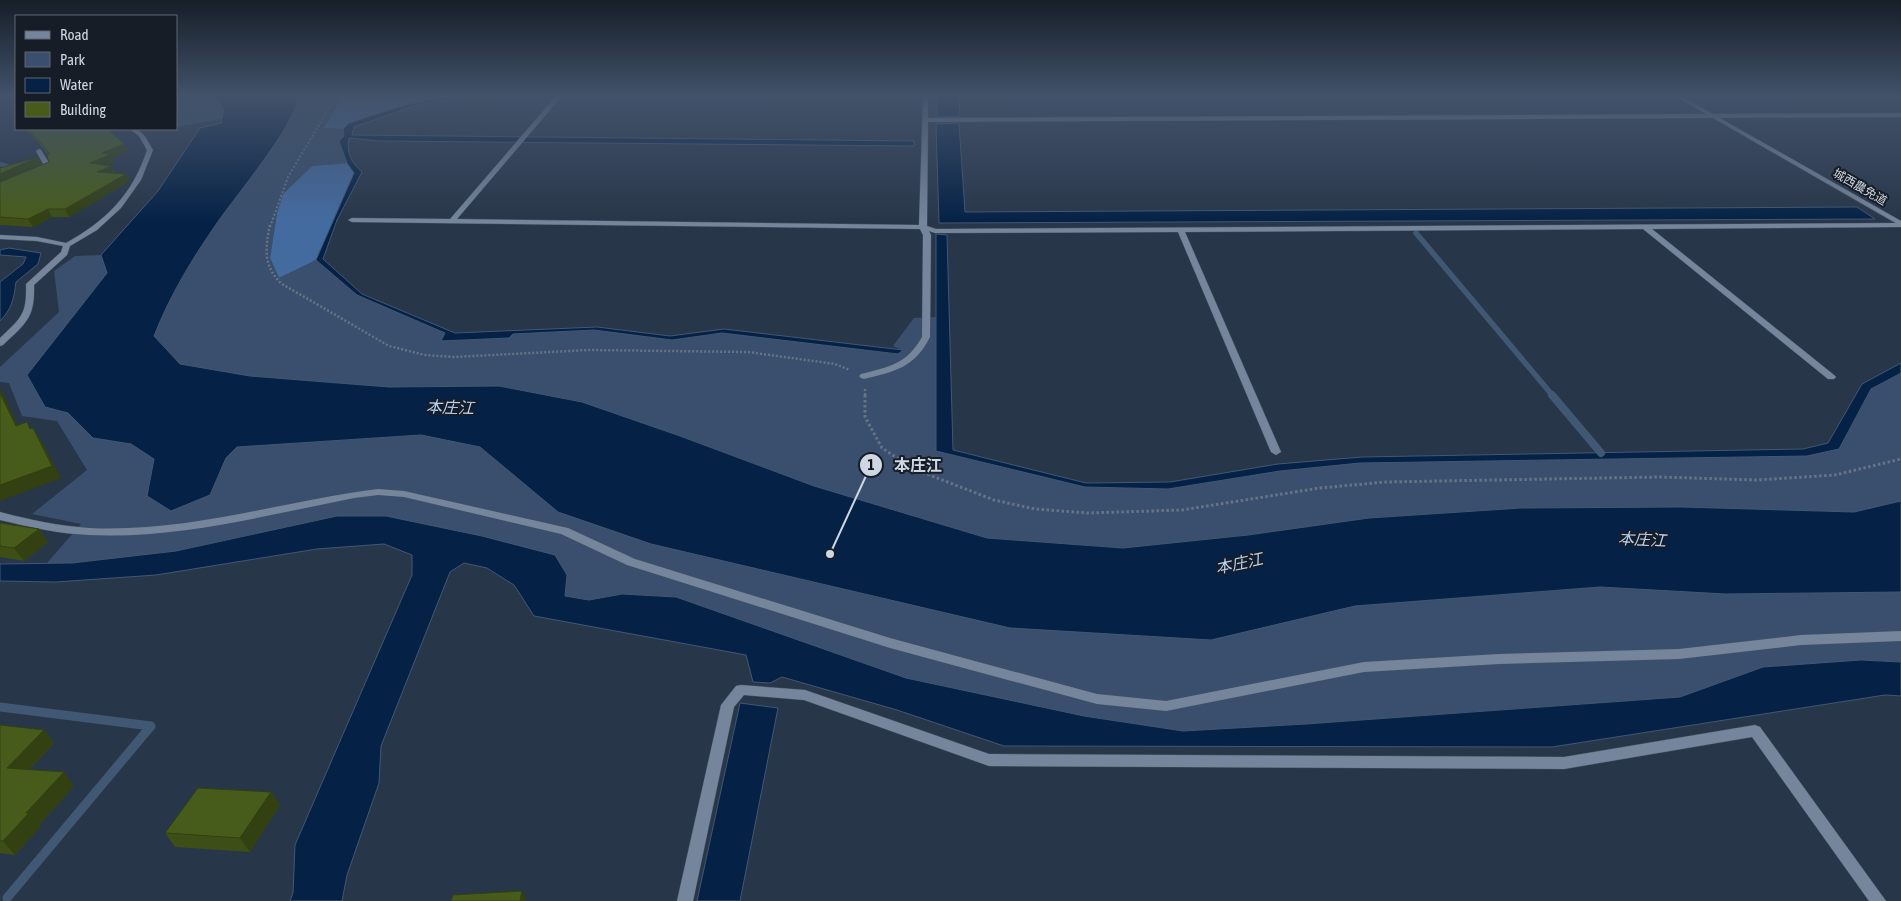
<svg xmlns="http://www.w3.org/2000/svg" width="1901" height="901" font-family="'Asap Condensed','Noto Sans JP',sans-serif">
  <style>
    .green { fill: #394f6d }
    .forest { fill: #446ba0 }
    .water { fill: #052246; stroke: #415875 }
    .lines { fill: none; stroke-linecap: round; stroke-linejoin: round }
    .stream-far3 { stroke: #415875; stroke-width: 4.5 }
    .stream-far2 { stroke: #415875; stroke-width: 5.5 }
    .stream-far1 { stroke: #415875; stroke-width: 8 }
    .stream { stroke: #415875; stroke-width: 9 }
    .minor-casing { stroke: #455161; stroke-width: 1 }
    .tertiary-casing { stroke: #455161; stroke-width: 1 }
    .path-far2 { stroke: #687485; stroke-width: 2; stroke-dasharray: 2 2; stroke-linecap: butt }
    .path-far1 { stroke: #687485; stroke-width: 2.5; stroke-dasharray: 2 2; stroke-linecap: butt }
    .path { stroke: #687485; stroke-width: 3; stroke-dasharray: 2.5 2.5; stroke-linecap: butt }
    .minor { fill: #75869c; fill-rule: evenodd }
    .tertiary { fill: #75869c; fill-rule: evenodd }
    .wall { fill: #3d4f16 }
    .shaded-wall { fill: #324012 }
    .building { fill: #475c1a; stroke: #324012 }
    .labels { text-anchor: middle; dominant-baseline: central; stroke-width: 4; stroke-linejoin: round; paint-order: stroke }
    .far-street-label { font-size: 12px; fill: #ced7e3; stroke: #171d26 }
    .water-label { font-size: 16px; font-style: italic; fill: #bbd2f1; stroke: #171d26 }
    .leader { fill: none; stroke: #ced7e3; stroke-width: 2 }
    .callout-dot { fill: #ced7e3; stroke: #171d26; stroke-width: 2 }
    .mark-label { font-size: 15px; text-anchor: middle; font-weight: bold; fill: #111 }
    .callout-label { font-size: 16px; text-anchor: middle; font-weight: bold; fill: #ced7e3; stroke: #171d26; stroke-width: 4; stroke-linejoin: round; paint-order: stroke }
  </style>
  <rect width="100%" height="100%" fill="#283649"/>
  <!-- green -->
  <g class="green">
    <path d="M176 96H241L252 109 27 375 208 445 436 423 523 443 651 544 1361 576 1901 578V662L1861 660 1763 667 1680 697 1306 724 1183 731 1084 716 906 678 676 597 622 594 589 600 565 596 567 575 337 516 176 551 72 563H47L81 524 32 514 87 470 57 421 22 416 9 383 0 382V367L59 312 54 271 75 256 101 255 158 191 200 128 221 123V119L176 127Z"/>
    <path d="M298 96H340L338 104 324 128 343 129 344 136 339 141 347 163 312 166 283 194 277 213 270 258 279 278 316 260 357 295 445 333 441 341 508 338 513 334 594 330 672 340 722 333 898 354 902 350 893 346 914 318 936 317V451L1086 487 1168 489 1280 471 1360 463 1839 449 1871 389 1901 373V501L1854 512 1821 530 1521 508 1369 518 1248 535 1123 548 987 538 814 486 680 436 582 402 499 386 389 387 212 396 128 358Z"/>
  </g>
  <!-- forest -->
  <g class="forest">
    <path d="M340 96H451L408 104 349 123 343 129 324 128 338 104Z"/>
    <path d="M347 163 354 173 316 260 279 278 270 258 277 213 283 194 312 166Z"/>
  </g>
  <!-- water -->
  <g class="water">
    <path d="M202 96H300H298C298 122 234 198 217 223 192 259 170 295 154 336L180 364 250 376 389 387 499 386 582 402 680 436 814 486 987 538 1123 548 1248 535 1369 518 1521 508 1681 507 1854 512 1901 501V592L1725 594 1600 587 1355 606 1211 640 1010 628 651 544 558 512 480 447 421 435 237 447 226 458 210 495 171 511 147 496 154 459 131 444 93 438 68 413 45 407 27 375 107 273 101 255 158 191 200 128 221 123 224 110 218 100Z"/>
    <path d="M451 96H467L414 106 354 127 352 135 914 141V146L379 141 349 138C346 152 351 162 362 172L337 220 323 259 362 294 455 333 597 327 670 336 724 329 903 350 898 354 722 333 672 340 594 330 513 334 509 338 441 341 445 333 357 295 316 260 354 173 347 163 339 141 344 136 343 129 349 123 408 104Z"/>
    <path d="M937 96H959L960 116 937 117Z"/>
    <path d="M959 123 965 212 1857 207 1875 219 939 223 936 124Z"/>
    <path d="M936 234 947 235 953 450 1086 483 1170 482 1278 464 1362 457 1803 449 1828 443 1862 384 1901 363V373L1871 389 1839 449 1807 456 1360 463 1280 471 1168 489 1085 487 936 451Z"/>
    <path d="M9 248 41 253 38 264 16 282C14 298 12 309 0 321V282L23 264 26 257 0 255V250Z"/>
    <path d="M337 516H386L482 536 555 555 567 575 565 596 589 600 622 594 676 597 906 678 1084 716 1183 731 1306 724 1680 697 1763 667 1861 660 1901 662V696L1885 695 1552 747 1004 746 897 710 782 677 770 683 753 682 746 655 534 616 514 585 487 568 464 563 450 572 381 746 379 783 347 875 342 901H290L293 893 295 845 412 575V555L384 544 317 549 156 575 56 582 0 581V564L72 563 176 551Z"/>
    <path d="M740 703 778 708 740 901H697Z"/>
  </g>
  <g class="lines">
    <!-- stream-far3 -->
    <path class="stream-far3" d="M0 164 12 168"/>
    <!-- stream-far2 -->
    <path class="stream-far2" d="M1416 233 1553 396"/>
    <!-- stream-far1 -->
    <path class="stream-far1" d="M1552 395 1601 453"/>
    <!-- stream -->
    <path class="stream" d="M0 707 151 726 7 898"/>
    <!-- minor casing -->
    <g class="minor-casing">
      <g id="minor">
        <path d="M556 96H562L457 219 919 225 923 96H928V118L1901 113V117L928 122 927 226 936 229 1901 223V227L1652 229 1834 375 1836 377 1834 379H1828L1643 229 1185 232 1281 452 1276 455 1271 452 1178 232 935 233 929 231 931 235 930 337C914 368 896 371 864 379L861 378 859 376 861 374C889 367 907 364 922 337L923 235 920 229 352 222 348 220 352 218 450 219Z"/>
        <path d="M130 129C143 128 147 140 153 150L141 180 121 208 97 230 70 246 67 255 34 285C35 318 26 323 3 345L0 346V338C21 318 27 315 26 284L61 252 63 246 37 241 0 239V235L37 237 66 243C106 221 133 194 147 150L139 136Z"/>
        <path d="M39 149 41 150 52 168 43 173 40 171 45 167 36 151Z"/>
        <path d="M378 489 404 491 568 528 635 559 890 638 1097 694 1166 701 1364 662 1499 654 1679 649 1801 635 1901 631V641L1801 645 1679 659 1499 664 1364 672 1166 711 1097 704 890 648 627 565 561 534 404 497 378 495 354 498C267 515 179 539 90 535 59 534 30 527 0 520V512C30 520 59 526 89 528 188 533 282 501 378 489Z"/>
        <path d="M741 685 805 690 989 754 1564 757 1755 725 1760 727 1886 901H1869L1752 737 1564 769 989 766 804 700 744 695 734 707 693 901H677L721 705 736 686Z"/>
      </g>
    </g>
    <!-- tertiary casing -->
    <g class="tertiary-casing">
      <path id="tertiary" d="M1675 96H1681L1901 221V226Z"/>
    </g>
    <!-- path-far2 -->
    <path class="path-far2" d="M270 227 288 177 332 103V96"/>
    <!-- path-far1 -->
    <g class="path-far1">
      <path d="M270 225C265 248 263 267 282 284L389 346 425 355 454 357 589 350 748 352 835 364 850 370"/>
      <path d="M865 389V396"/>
    </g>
    <!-- path -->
    <path class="path" d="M865 395V417L882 448 914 469 994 500 1035 509 1088 513 1182 510 1320 488 1386 482 1659 477 1757 480 1835 475 1901 459"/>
    <!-- minor -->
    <use href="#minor" class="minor"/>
    <!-- tertiary -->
    <use href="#tertiary" class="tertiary"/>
  </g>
  <!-- wall -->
  <g class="wall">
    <path d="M10 96H16V104Z"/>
    <path d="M26 129H108L124 144 128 151 113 158 115 162 106 165 111 166 115 173 130 181 69 217H52L33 227 0 225V168L38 157 42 165 49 162 48 154Z"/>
    <path d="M0 523 39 529 48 542 24 561 0 557Z"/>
    <path d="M0 725 44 730 54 743 29 770 74 786 39 825 41 826 15 855 0 853Z"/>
    <path d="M271 792 280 805 250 852 175 847 165 833Z"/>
  </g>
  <!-- shaded-wall -->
  <g class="shaded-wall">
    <path d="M124 144 128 151 113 158 115 162 94 171 90 163 102 153Z"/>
    <path d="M38 157 42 165 0 184V174Z"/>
    <path d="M111 166 115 174 97 172Z"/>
    <path d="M126 174 130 181 69 217 65 209Z"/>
    <path d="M48 209 52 217 33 227 28 219Z"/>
    <path d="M0 389 1 390 24 438 16 426 0 393Z"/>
    <path d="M33 428 41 440 61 478 0 501V485Z"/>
    <path d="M39 529 48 542 24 561 14 548Z"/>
    <path d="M44 730 54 743 18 781 7 768Z"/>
    <path d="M64 772 74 786 39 825 41 826 15 855 3 841 26 813Z"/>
    <path d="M271 792 280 805 250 852 240 838Z"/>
    <path d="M522 891 527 901H520Z"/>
  </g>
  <!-- building -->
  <g class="building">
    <path d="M11 96H16V102Z"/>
    <path d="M29 129H108L124 144 102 153 111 154 90 163 111 166 97 172 126 174 65 209H48L28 219 0 217V182L49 162 47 155 50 154Z"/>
    <path d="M38 157 0 174V168Z"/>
    <path d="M0 393 16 426 27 422 30 429 33 428 52 466 0 485Z"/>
    <path d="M0 523 39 529 14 548 0 546Z"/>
    <path d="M0 725 44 730 7 768 64 772 26 813H29L3 841H0Z"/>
    <path d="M198 788 271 792 240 838 165 833Z"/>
    <path d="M522 891 520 901H451L453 895Z"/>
  </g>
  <!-- sky -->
  <linearGradient id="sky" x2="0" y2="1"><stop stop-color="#161e28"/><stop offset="0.43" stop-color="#42526a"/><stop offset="1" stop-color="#42526a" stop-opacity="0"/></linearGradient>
  <rect width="1901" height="222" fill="url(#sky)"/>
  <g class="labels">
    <!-- far-street labels -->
    <g class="far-street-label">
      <text transform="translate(1860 187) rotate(30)">城西農免道</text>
    </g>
    <!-- water labels -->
    <g class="water-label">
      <text transform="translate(450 407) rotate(2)">本庄江</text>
      <text transform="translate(1642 539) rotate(3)">本庄江</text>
      <text transform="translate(1239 563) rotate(-12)">本庄江</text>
    </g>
  </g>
  <!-- callouts -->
  <path class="leader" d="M830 554L871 465"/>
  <g class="callout-dot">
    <circle cx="830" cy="554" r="5"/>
    <circle cx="871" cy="465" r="12"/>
  </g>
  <g class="mark-label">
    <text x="871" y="470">1</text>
  </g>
  <g class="callout-label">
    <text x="918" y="471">本庄江</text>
  </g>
  <!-- legend -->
  <rect x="15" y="15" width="162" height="115" fill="#171d26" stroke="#606772"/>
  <rect x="25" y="31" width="25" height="8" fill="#75869c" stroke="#606772"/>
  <text x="60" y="40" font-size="15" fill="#ced7e3">Road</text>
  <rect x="25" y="52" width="25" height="15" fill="#394f6d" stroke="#606772"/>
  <text x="60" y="65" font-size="15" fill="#ced7e3">Park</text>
  <rect x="25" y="78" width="25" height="15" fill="#052246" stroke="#606772"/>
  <text x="60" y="90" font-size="15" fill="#ced7e3">Water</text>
  <rect x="25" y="102" width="25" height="15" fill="#475c1a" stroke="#606772"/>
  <text x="60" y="115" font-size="15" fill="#ced7e3">Building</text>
</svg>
